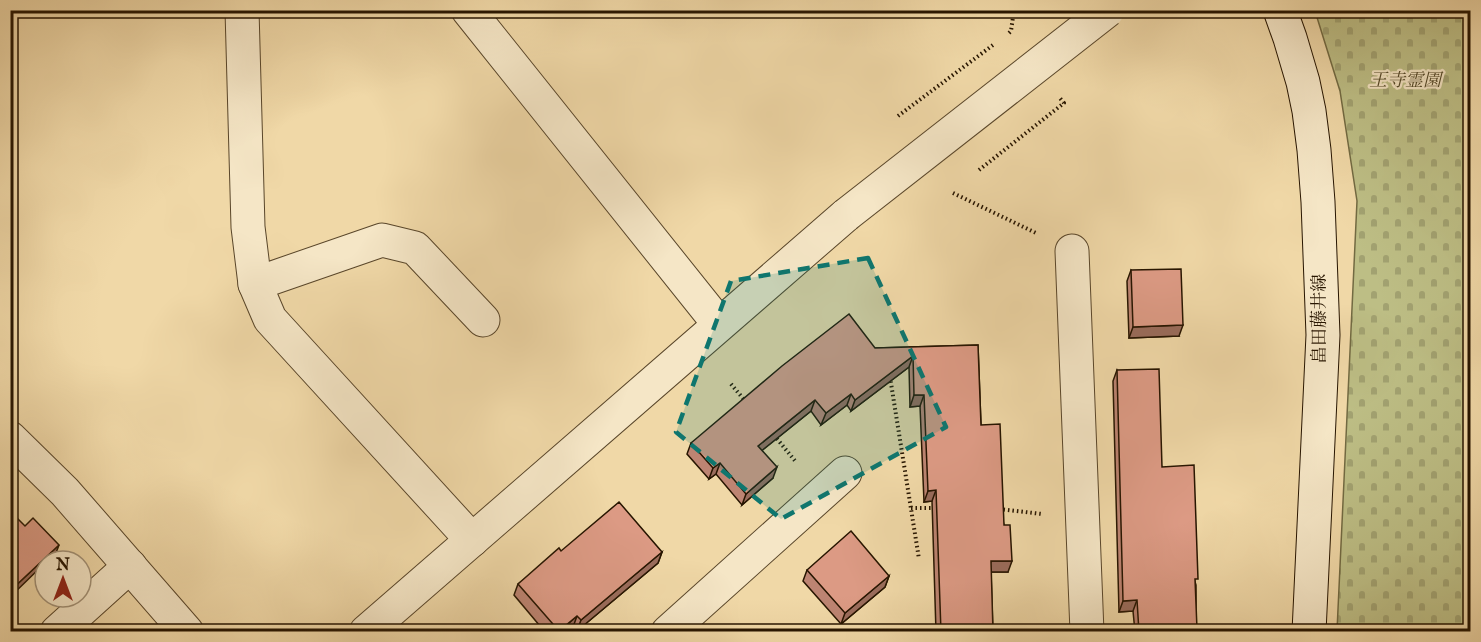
<svg xmlns="http://www.w3.org/2000/svg" width="1481" height="642" font-family="'IM FELL English','Noto Serif JP',serif">
  <style>
    .cemetery { fill: url(#cemetery-stones); stroke: #726a42; stroke-width: 1.5 }
    .lines { fill: none; stroke-linecap: round; stroke-linejoin: round }
    .minor-casing { stroke: #59462a; stroke-width: 35 }
    .tertiary-casing { stroke: #59462a; stroke-width: 35 }
    .secondary-casing { stroke: #271500; stroke-width: 35 }
    .path { stroke: #271500; stroke-width: 4; stroke-dasharray: 1.5 3; stroke-linecap: butt }
    .minor { stroke: #f5e6c6; stroke-width: 33 }
    .tertiary { stroke: #f5e6c6; stroke-width: 33 }
    .secondary { stroke: #f5e6c6; stroke-width: 33 }
    .tertiary-bridge-casing { stroke: #59462a; stroke-width: 35; stroke-linecap: butt }
    .tertiary-bridge { stroke: #f5e6c6; stroke-width: 33 }
    .wall { fill: #bd8472; stroke: #271500; stroke-width: 1.5 }
    .shaded-wall { fill: #9a6c5c; stroke: #271500; stroke-width: 1.5 }
    .building { fill: #dc9a84; stroke: #271500; stroke-width: 1.5 }
    .marked { fill: #0f766e; fill-opacity: 0.2; stroke: #0f766e; stroke-width: 4.5; stroke-dasharray: 12 8; stroke-linejoin: round }
    .labels { text-anchor: middle; dominant-baseline: central; stroke-width: 4.5; stroke-linejoin: round; paint-order: stroke }
    .park-label { font-size: 18px; font-style: italic; fill: #544828; stroke: #f5e6c6 }
    .street-label { font-size: 18px; fill: #271500; stroke: #f5e6c6 }
  </style>
  <defs>
    <pattern id="cemetery-stones" width="16" height="16" patternUnits="userSpaceOnUse" patternTransform="scale(1.5)"><rect width="16" height="16" fill="#bdbe85"/><path d="M2 7V4a2 2 0 0 1 4 0v3zM10 15v-3a2 2 0 0 1 4 0v3z" fill="#a2a271"/></pattern>
  </defs>
  <rect width="100%" height="100%" fill="#f0d8a7"/>
  <filter id="stains"><feTurbulence type="fractalNoise" baseFrequency=".00333" numOctaves="4"/><feColorMatrix values="0 0 0 0 .2 0 0 0 0 .09 0 0 0 0 .02 0 0 0 .5 -.17"/></filter>
  <radialGradient id="worn" r=".72"><stop offset=".6" stop-color="#630" stop-opacity="0"/><stop offset="1" stop-color="#630" stop-opacity=".3"/></radialGradient>
  <!-- cemetery -->
  <path class="cemetery" d="M1315 11H1470V631H1337L1357 201 1340 91Z"/>
  <g class="lines">
    <!-- minor casing -->
    <g class="minor-casing">
      <g id="minor">
        <path d="M242 10 248 227 255 284 270 319 472 540"/>
        <path d="M1072 251 1087 632"/>
        <path d="M255 284 382 240 415 248 483 320"/>
        <path d="M10 438 65 492 187 632"/>
        <path d="M57 632 130 566"/>
        <path d="M668 632 845 473"/>
      </g>
    </g>
    <!-- tertiary casing -->
    <g class="tertiary-casing">
      <g id="tertiary">
        <path d="M468 10 719 324"/>
        <path d="M366 632 846 215"/>
      </g>
    </g>
    <!-- secondary casing -->
    <g class="secondary-casing">
      <path id="secondary" d="M1280 10 1290 38 1303 82 1309 111 1314 150 1318 202 1323 335 1309 632"/>
    </g>
    <!-- path -->
    <g class="path">
      <path d="M1009 33 1011 31 1014 10"/>
      <path d="M898 116 993 45"/>
      <path d="M979 170 1064 103 1059 97"/>
      <path d="M953 193 1036 233"/>
      <path d="M890 377 919 559"/>
      <path d="M731 384 746 402"/>
      <path d="M774 435 796 462"/>
      <path d="M911 508H935"/>
      <path d="M999 509 1042 514"/>
    </g>
    <!-- minor -->
    <use href="#minor" class="minor"/>
    <!-- tertiary -->
    <use href="#tertiary" class="tertiary"/>
    <!-- secondary -->
    <use href="#secondary" class="secondary"/>
    <!-- tertiary-bridge casing -->
    <g class="tertiary-bridge-casing">
      <path id="tertiary-bridge" d="M846 215 1108 10"/>
    </g>
    <!-- tertiary-bridge -->
    <use href="#tertiary-bridge" class="tertiary-bridge"/>
  </g>
  <!-- wall -->
  <g class="wall">
    <path d="M1131 270 1179 336 1129 338 1127 281Z"/>
    <path d="M978 345 981 425 1004 525 1008 572H991L993 632H936L932 501 924 502 920 406 910 407 909 367 851 411 847 405 821 425 811 411 762 450 773 478 742 505 716 474 709 479 687 454 691 443 875 348Z"/>
    <path d="M1117 370 1162 467 1196 585V632H1135L1133 611 1119 612 1113 381Z"/>
    <path d="M561 551 662 552 658 563 577 631 573 627 567 632H545L514 595 518 584Z"/>
    <path d="M807 570 889 576 885 587 841 624 803 581Z"/>
  </g>
  <!-- shaded-wall -->
  <g class="shaded-wall">
    <path d="M1183 325 1179 336 1129 338 1133 327Z"/>
    <path d="M913 356 909 367 851 411 855 400Z"/>
    <path d="M851 394 847 405 821 425 826 413Z"/>
    <path d="M914 395H924L920 406 910 407Z"/>
    <path d="M815 400 811 411 754 457 758 446Z"/>
    <path d="M720 463 716 474 709 479 713 468Z"/>
    <path d="M777 467 773 478 742 505 746 494Z"/>
    <path d="M936 490 932 501 924 502 928 491Z"/>
    <path d="M59 545 56 553 47 561H45V563L10 597V591Z"/>
    <path d="M662 552 658 563 577 631 581 620Z"/>
    <path d="M991 561H1012L1008 572H987Z"/>
    <path d="M889 576 885 587 841 624 845 613Z"/>
    <path d="M1137 600 1133 611 1119 612 1123 601Z"/>
    <path d="M577 616 573 627 567 632H559Z"/>
  </g>
  <!-- building -->
  <g class="building">
    <path d="M1181 269 1183 325 1133 327 1131 270Z"/>
    <path d="M849 314 875 348 978 345 981 425 1000 424 1004 525H1010L1012 561H991L993 632H941L936 490 928 491 924 395H914L913 356 855 400 851 394 826 413 815 400 758 446 777 467 746 494 720 463 713 468 691 443 782 366Z"/>
    <path d="M1159 369 1162 467 1194 465 1198 579H1195L1197 629H1195V632H1139L1137 600 1123 601 1117 370Z"/>
    <path d="M619 502 662 552 581 620 577 616 559 631 518 584 559 548 561 551Z"/>
    <path d="M10 511 25 526 33 518 59 545 10 591Z"/>
    <path d="M851 531 889 576 845 613 807 570Z"/>
  </g>
  <!-- marked area -->
  <path class="marked" d="M868 258 946 427 781 519 676 432 731 281Z"/>
  <g class="labels">
    <!-- park labels -->
    <g class="park-label">
      <text x="1405" y="81">王寺霊園</text>
    </g>
    <!-- street labels -->
    <g class="street-label">
      <text transform="translate(1320 319) rotate(-90)">畠田藤井線</text>
    </g>
  </g>
  <!-- margin -->
  <rect width="1481" height="642" fill="none" stroke="#f0d8a7" stroke-width="36"/>
  <rect x="12" y="12" width="1457" height="618" fill="none" stroke="#271500" stroke-width="3"/>
  <rect x="18" y="18" width="1445" height="606" fill="none" stroke="#271500" stroke-width="1.5"/>
  <!-- north arrow -->
  <g transform="translate(63 579)"><circle r="28" fill="#f5e6c6" stroke="#a39277" stroke-width="1.5"/>
  <path d="M0-4.5L10 22L0 15L-10 22Z" fill="#8f2418"/>
  <text y="-9" font-size="16" font-weight="bold" text-anchor="middle" fill="#271500">N</text>
  </g>
  <rect width="100%" height="100%" filter="url(#stains)"/>
  <rect width="100%" height="100%" fill="url(#worn)"/>
</svg>
